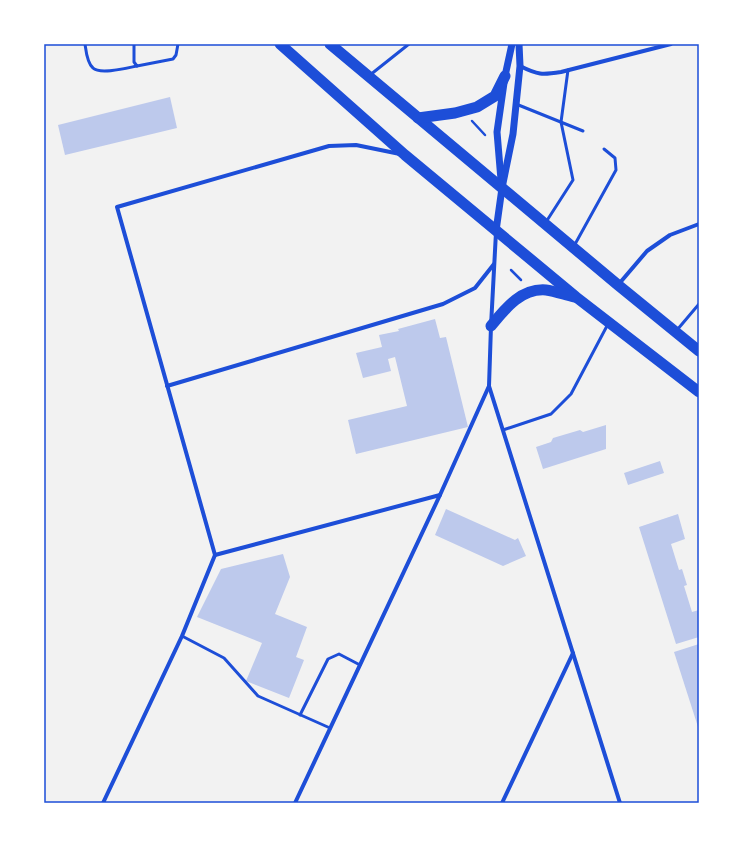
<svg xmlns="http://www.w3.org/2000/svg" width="743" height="847" font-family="'Noto Sans',sans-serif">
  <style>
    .building { fill: #bdc9ec }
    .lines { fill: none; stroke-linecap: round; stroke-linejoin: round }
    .path { stroke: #1d4ed8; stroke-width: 2.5 }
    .service { stroke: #1d4ed8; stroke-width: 3 }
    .minor { stroke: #1d4ed8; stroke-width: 4 }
    .tertiary { stroke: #1d4ed8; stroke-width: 7 }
    .trunk { stroke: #1d4ed8; stroke-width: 11 }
    .neatline { fill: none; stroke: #1d4ed8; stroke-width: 1.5 }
  </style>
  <rect width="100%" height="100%" fill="#f2f2f2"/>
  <!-- building -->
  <g class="building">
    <path d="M170 97 177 128 65 155 58 125Z"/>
    <path d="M435 319 440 338 446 337 468 427 356 454 348 420 407 406 395 357 388 359 391 371 363 378 356 353 382 347 379 335 399 331 398 329Z"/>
    <path d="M606 425V449L543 469 536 447 551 442 553 438 580 430 583 432Z"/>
    <path d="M660 461 664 473 628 485 624 473Z"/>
    <path d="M446 509 515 540 518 538 526 556 503 566 435 535Z"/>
    <path d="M678 514 685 539 671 544 679 570 682 569 687 585 684 586 692 612 699 610V637L676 644 639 527Z"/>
    <path d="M283 554 290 577 275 614 307 627 296 657 304 660 289 698 246 681 262 643 197 617 221 569Z"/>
    <path d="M699 644V730L674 652Z"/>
  </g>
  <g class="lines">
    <!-- path -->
    <g class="path">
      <path d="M472 121 485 135"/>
      <path d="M511 270 521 280"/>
    </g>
    <!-- service -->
    <g class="service">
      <path d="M85 44C86 51 87 63 93 68 100 75 127 68 137 66"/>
      <path d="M134 44V62L137 66 173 59 176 55 178 44"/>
      <path d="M370 75 409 44"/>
      <path d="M516 104 583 131"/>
      <path d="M546 222 573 180 561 122 568 70"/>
      <path d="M574 246 616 170 615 158 604 149"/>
      <path d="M677 330 699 304"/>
      <path d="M503 430 551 414 571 394 608 324"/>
      <path d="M182 636 224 658 258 696 330 728"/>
      <path d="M300 715 328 659 339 654 360 665"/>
    </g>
    <!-- minor -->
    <g class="minor">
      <path d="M520 66C538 75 542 75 561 72L671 44"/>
      <path d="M618 285 647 251 670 235 699 224"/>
      <path d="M167 386 443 304 475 288 494 264"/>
      <path d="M489 386 620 803"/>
      <path d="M215 555 440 495"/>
      <path d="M103 803 182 636 215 555 117 207 329 146 356 145 400 154"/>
      <path d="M295 803 440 495 489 386 491 326 496 232"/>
      <path d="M502 803 573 653"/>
    </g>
    <!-- tertiary -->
    <g class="tertiary">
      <path d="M501 180 497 132 505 76 512 44"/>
      <path d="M496 231 502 188 513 134 520 66 519 44"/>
    </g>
    <!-- trunk -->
    <g class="trunk">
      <path d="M280 44 405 155 576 297 699 392"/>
      <path d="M330 44 618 285 699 351"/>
      <path d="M418 118 455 113 477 107 495 96 505 76"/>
      <path d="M491 326C505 309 521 288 546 290 555 291 565 295 574 297"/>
    </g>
  </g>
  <!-- border -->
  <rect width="743" height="847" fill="none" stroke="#ffffff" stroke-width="90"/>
  <rect x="45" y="45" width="653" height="757" class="neatline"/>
</svg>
